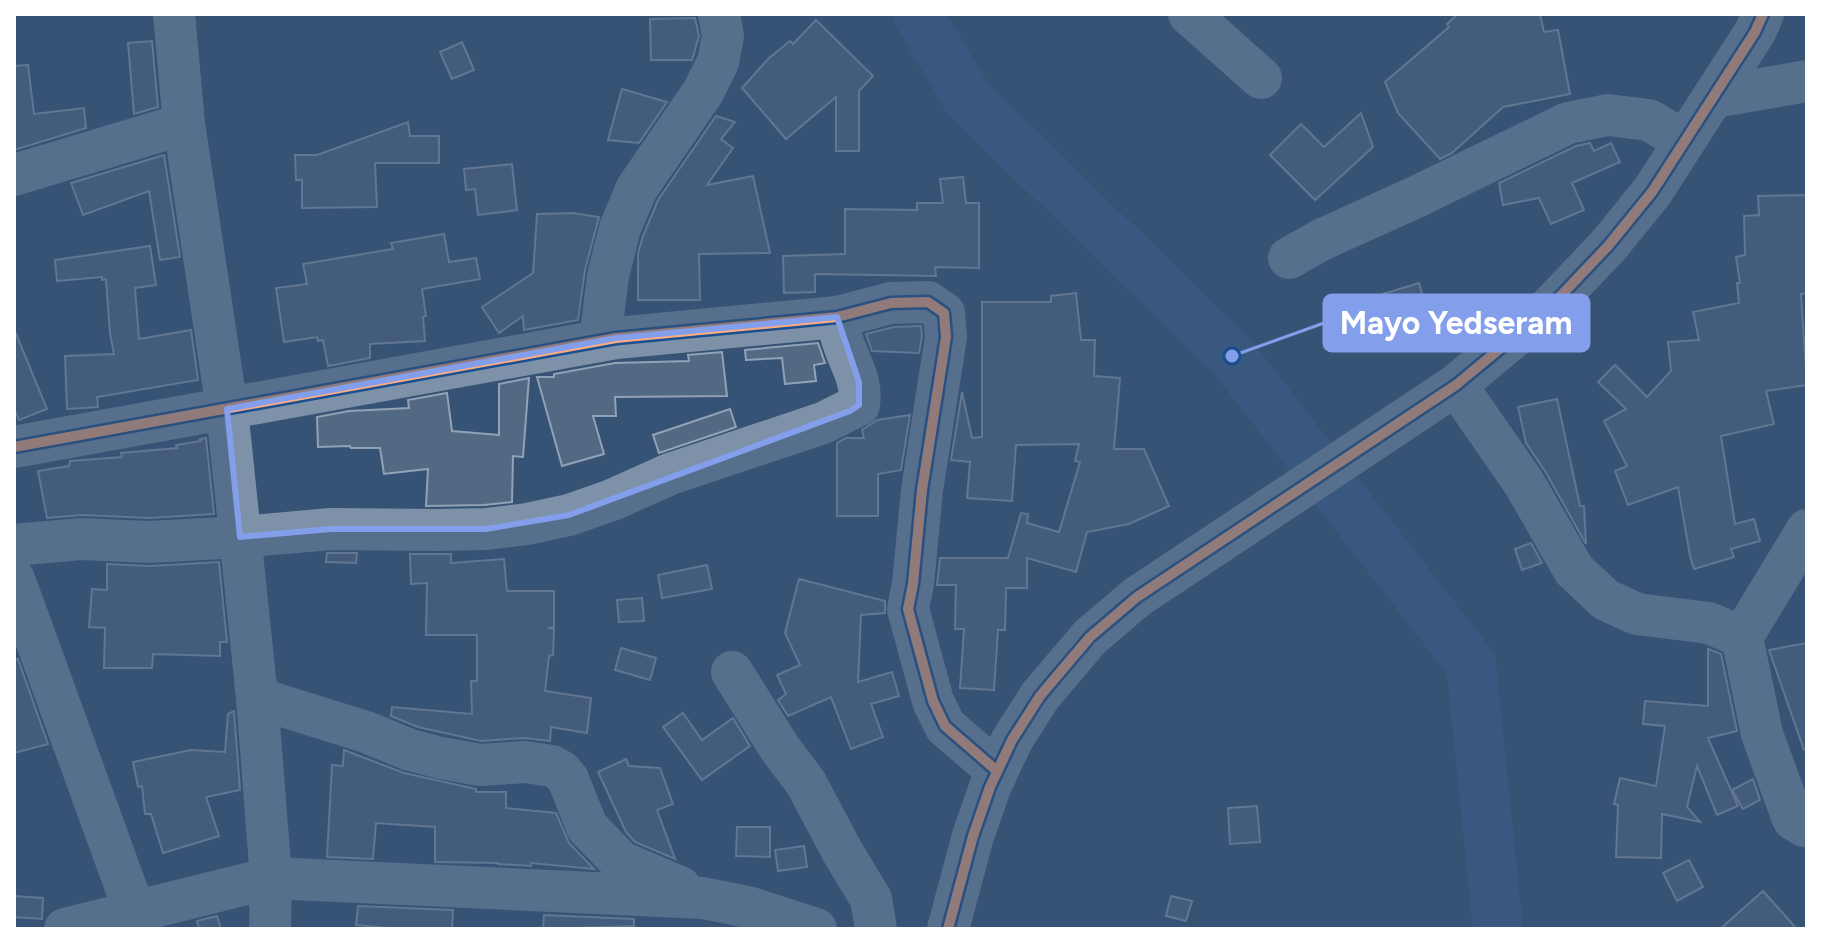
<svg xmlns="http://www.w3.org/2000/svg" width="1821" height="943" font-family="Figtree,sans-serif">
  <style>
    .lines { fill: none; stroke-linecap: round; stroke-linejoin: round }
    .river { stroke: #3b618d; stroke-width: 50 }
    .building { fill: #526984; stroke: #92a2b6; stroke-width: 2 }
    .minor { stroke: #7d92a8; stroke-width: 42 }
    .cycleway-casing { stroke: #1b4f8f; stroke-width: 15 }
    .cycleway { stroke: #ffac80; stroke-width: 10 }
    .marked { fill: none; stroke: #839eea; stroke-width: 6; stroke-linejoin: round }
    .leader { fill: none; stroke: #839eea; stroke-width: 3 }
    .callout-dot { fill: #839eea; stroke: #1b4f8f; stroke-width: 3 }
    .callout { fill: #839eea; stroke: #839eea; stroke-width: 3 }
    .callout-label { font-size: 32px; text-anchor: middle; font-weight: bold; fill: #fff }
  </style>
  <rect width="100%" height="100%" fill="#365274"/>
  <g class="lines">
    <!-- river -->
    <path class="river" d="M918 14 968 99 1232 356 1471 664 1498 929"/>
  </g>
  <!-- building -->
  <g class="building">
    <path d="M1458 14H1540L1544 32 1558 30 1570 94 1503 107 1452 153 1440 159 1398 113 1385 82 1449 27 1447 24Z"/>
    <path d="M695 18 699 36 692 60H651L650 19Z"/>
    <path d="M816 20 873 76 859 91V151H836V97L786 139 742 88 769 58 790 41 793 44Z"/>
    <path d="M152 41 158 107 134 114 128 43Z"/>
    <path d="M462 42 474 70 452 79 440 52Z"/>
    <path d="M28 65 34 114 84 108 86 128 14 150V66Z"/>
    <path d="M622 89 667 102 639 143 608 140Z"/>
    <path d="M1361 113 1373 147 1315 200 1270 155 1301 124 1324 147Z"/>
    <path d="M716 116 735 122 721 139 733 148 707 185 753 176 770 253 699 254 700 300H638V254L643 236 658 200Z"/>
    <path d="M408 122 410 136H439V163H375L377 207 302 208V180H296L295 155H317Z"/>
    <path d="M1590 143 1594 151 1611 143 1620 162 1572 183 1584 210 1551 224 1539 198 1503 205 1499 183 1576 146Z"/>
    <path d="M164 155 180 257 160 260 149 191 83 215 71 183Z"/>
    <path d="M512 164 517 210 478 215 475 189 466 190 464 169Z"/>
    <path d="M963 177 966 203H979V268L935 267 936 276 815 274V292L784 293 783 256 845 254V209L917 210V203H943L940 179Z"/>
    <path d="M1807 195V293L1801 294 1807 385 1766 391 1774 424 1721 436 1735 524 1754 519 1760 541 1731 549 1734 557 1694 569 1690 556 1678 487 1628 505 1615 471 1627 466 1604 421 1626 409 1598 382 1615 365 1647 397 1671 371 1668 342 1699 340 1693 312 1739 303 1737 283H1740L1736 257 1745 255 1744 216 1759 215 1758 196Z"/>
    <path d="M573 213 599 217 585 270 578 320 524 330 523 316 499 333 482 307 533 273 537 214Z"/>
    <path d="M444 234 449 262 476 258 480 279 422 289 426 316 423 317 425 341 370 344V358L328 366 323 340 318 341 317 337 284 342 276 288 307 284 303 264 393 249 391 243Z"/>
    <path d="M150 246 156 285 135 288 139 339 191 330 198 380 97 397 98 407 67 409 65 356 114 354 110 333 106 279 102 280V277L57 281 55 260Z"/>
    <path d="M1419 283 1432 328 1396 339 1383 294Z"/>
    <path d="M1076 293 1081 340H1095L1094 376 1120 378 1114 449H1144L1169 506 1129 524 1087 532 1076 572 1027 558V588H1006L1005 630H998L994 690 960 688 964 629H955L956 585H937L940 558H1008L1021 513 1028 514 1027 523 1059 532 1080 462 1075 461 1079 444 1016 445 1012 501 967 498 970 462 951 460 962 392 972 438 982 437V302H1051V296Z"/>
    <path d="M921 326 922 336 919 353 872 351 866 334 894 327Z"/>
    <path d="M14 329 47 409 19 420 14 409Z"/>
    <path d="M818 343 825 363 814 365 816 381 785 384 782 358 746 360 745 350Z"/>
    <path d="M722 352 727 396 615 397 616 416H593L604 454 562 466 537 377H554V374L615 363 689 361 688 355Z"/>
    <path d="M529 378 523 457 513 456 512 502 484 505 426 506 428 469 384 474 380 448H351L350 446 318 447 317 417 349 411 409 408 408 400 447 393 452 431 499 435V384Z"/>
    <path d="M1557 399 1580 506H1584L1586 544 1545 471 1526 443 1518 407Z"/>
    <path d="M730 409 736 427 659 453 653 435Z"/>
    <path d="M910 415 901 470 878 474V516H837V443L846 438H864L862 430 877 420Z"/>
    <path d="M206 438 214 514 149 518 82 515 47 518 38 471 69 466 70 461 122 457 121 453 177 448 176 445 201 441 200 439Z"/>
    <path d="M1531 543 1542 563 1522 570 1515 549Z"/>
    <path d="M327 553H357L356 563 326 562Z"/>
    <path d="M410 554H451V563L504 559 507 591H554V627L548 628 554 629 553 655 549 656 545 691 591 698 587 733 551 727 550 741 524 738 481 741 418 727 391 716 392 707 472 714 471 681H477V635H426L427 583 411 584Z"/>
    <path d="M219 562 227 642H220V656L153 654 152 668H104L105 628 89 627 92 589 107 590V564L150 566Z"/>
    <path d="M707 565 712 589 662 598 658 575Z"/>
    <path d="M799 579 885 601V613L861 615 858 682 892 672 899 696 871 704 883 737 851 749 831 697 788 716 778 700 786 694 777 675 800 665 785 633Z"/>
    <path d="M642 598 644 621 619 622 617 600Z"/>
    <path d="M1807 643V750H1804L1769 650Z"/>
    <path d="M621 648 656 658 650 680 615 670Z"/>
    <path d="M1708 649 1721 654 1737 731 1708 738 1738 806 1717 815 1697 766 1687 807 1700 822 1662 814 1661 858 1616 857 1618 805 1614 804 1620 778 1656 786 1665 726 1643 724 1645 701 1708 706Z"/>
    <path d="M18 659 48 744 14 753V660Z"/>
    <path d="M234 711 240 790 206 797 219 836 163 853 151 814H145L142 786 138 787 133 762 191 750 225 752 228 714Z"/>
    <path d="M683 713 702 740 733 718 750 746 702 780 663 727Z"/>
    <path d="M344 750 404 773 476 789V792H506V808L556 813 569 843 594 869 531 863V866L498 864V863L435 862V827L376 823 373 859 327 857 332 765 343 766Z"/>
    <path d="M626 759 629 766 660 768 673 804 657 810 675 859 635 842 626 832 598 772Z"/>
    <path d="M1753 779 1760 800 1743 809 1732 790Z"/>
    <path d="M1257 806 1260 842 1230 844 1228 808Z"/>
    <path d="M737 827H770V857L736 856Z"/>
    <path d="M804 846 807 867 778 871 775 850Z"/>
    <path d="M1689 860 1703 887 1677 901 1663 873Z"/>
    <path d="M1763 891 1797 929H1720Z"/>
    <path d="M14 896 43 898 42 919 14 917Z"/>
    <path d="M1171 896 1192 901 1186 921 1166 916Z"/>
    <path d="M358 906 453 910 452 929H400L356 925Z"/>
    <path d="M544 915 634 919V926L543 929Z"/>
    <path d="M217 916 221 929H199L197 921Z"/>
  </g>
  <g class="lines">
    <!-- minor -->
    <g class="minor">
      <path d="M174 14 184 124 227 409 257 698 271 878 270 929"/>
      <path d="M1189 14 1261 78"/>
      <path d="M1715 97 1807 81"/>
      <path d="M14 175 184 124"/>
      <path d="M1289 258 1321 240 1416 197 1568 123 1608 115 1649 120 1684 141"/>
      <path d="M600 340 608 276 620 228 637 188 703 92 718 62 723 36 719 14"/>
      <path d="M1456 385 1524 483 1574 570 1606 600 1637 614 1709 623 1742 637"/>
      <path d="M14 447 616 338 837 317 891 303 928 302 944 313 946 337 922 490 913 584 908 609 933 701 945 726 997 771"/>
      <path d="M1807 530 1742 637 1762 734 1793 819 1804 826H1807"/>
      <path d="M14 545 81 539 149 542 240 537 331 529 437 530 486 529 527 524 569 515 612 500 670 474 823 423 859 405C863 381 850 364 843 342 840 334 839 325 837 317"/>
      <path d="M14 579 141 929"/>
      <path d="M732 672 779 747 806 783 842 851 871 899 876 929"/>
      <path d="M257 698 366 732 410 750 441 758 480 765 525 762 552 766 561 771 568 779 587 827 621 862 680 887"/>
      <path d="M65 929 271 878 703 898 748 907 816 929"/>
      <path d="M948 929 973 836 990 787 1012 740 1040 696 1090 637 1137 597 1456 385 1550 307 1608 246 1652 192 1755 32 1763 14"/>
    </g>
    <!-- cycleway casing -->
    <g class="cycleway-casing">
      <g id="cycleway">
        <path d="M14 447 616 338 837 317 891 303 928 302 944 313 946 337 922 490 913 584 908 609 933 701 945 726 997 771"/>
        <path d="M948 929 973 836 990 787 1012 740 1040 696 1090 637 1137 597 1456 385 1550 307 1608 246 1652 192 1755 32 1763 14"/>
      </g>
    </g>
    <!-- cycleway -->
    <use href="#cycleway" class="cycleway"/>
  </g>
  <!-- marked area -->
  <path d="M0 0H1821V943H0ZM837 317 859 382V405L850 411 569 515 486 529H331L240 537 227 409 616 338Z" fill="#365274" fill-opacity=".55" fill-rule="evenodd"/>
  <path class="marked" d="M837 317 859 382V405L850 411 569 515 486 529H331L240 537 227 409 616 338Z"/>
  <!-- callouts -->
  <path class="leader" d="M1232 356L1324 323"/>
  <circle class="callout-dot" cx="1232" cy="356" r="8"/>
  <rect class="callout" x="1324" y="295" width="265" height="56" rx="8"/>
  <g class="callout-label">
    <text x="1456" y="334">Mayo Yedseram</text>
  </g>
  <!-- border -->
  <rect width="1821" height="943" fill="none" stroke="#ffffff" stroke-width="32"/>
</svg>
